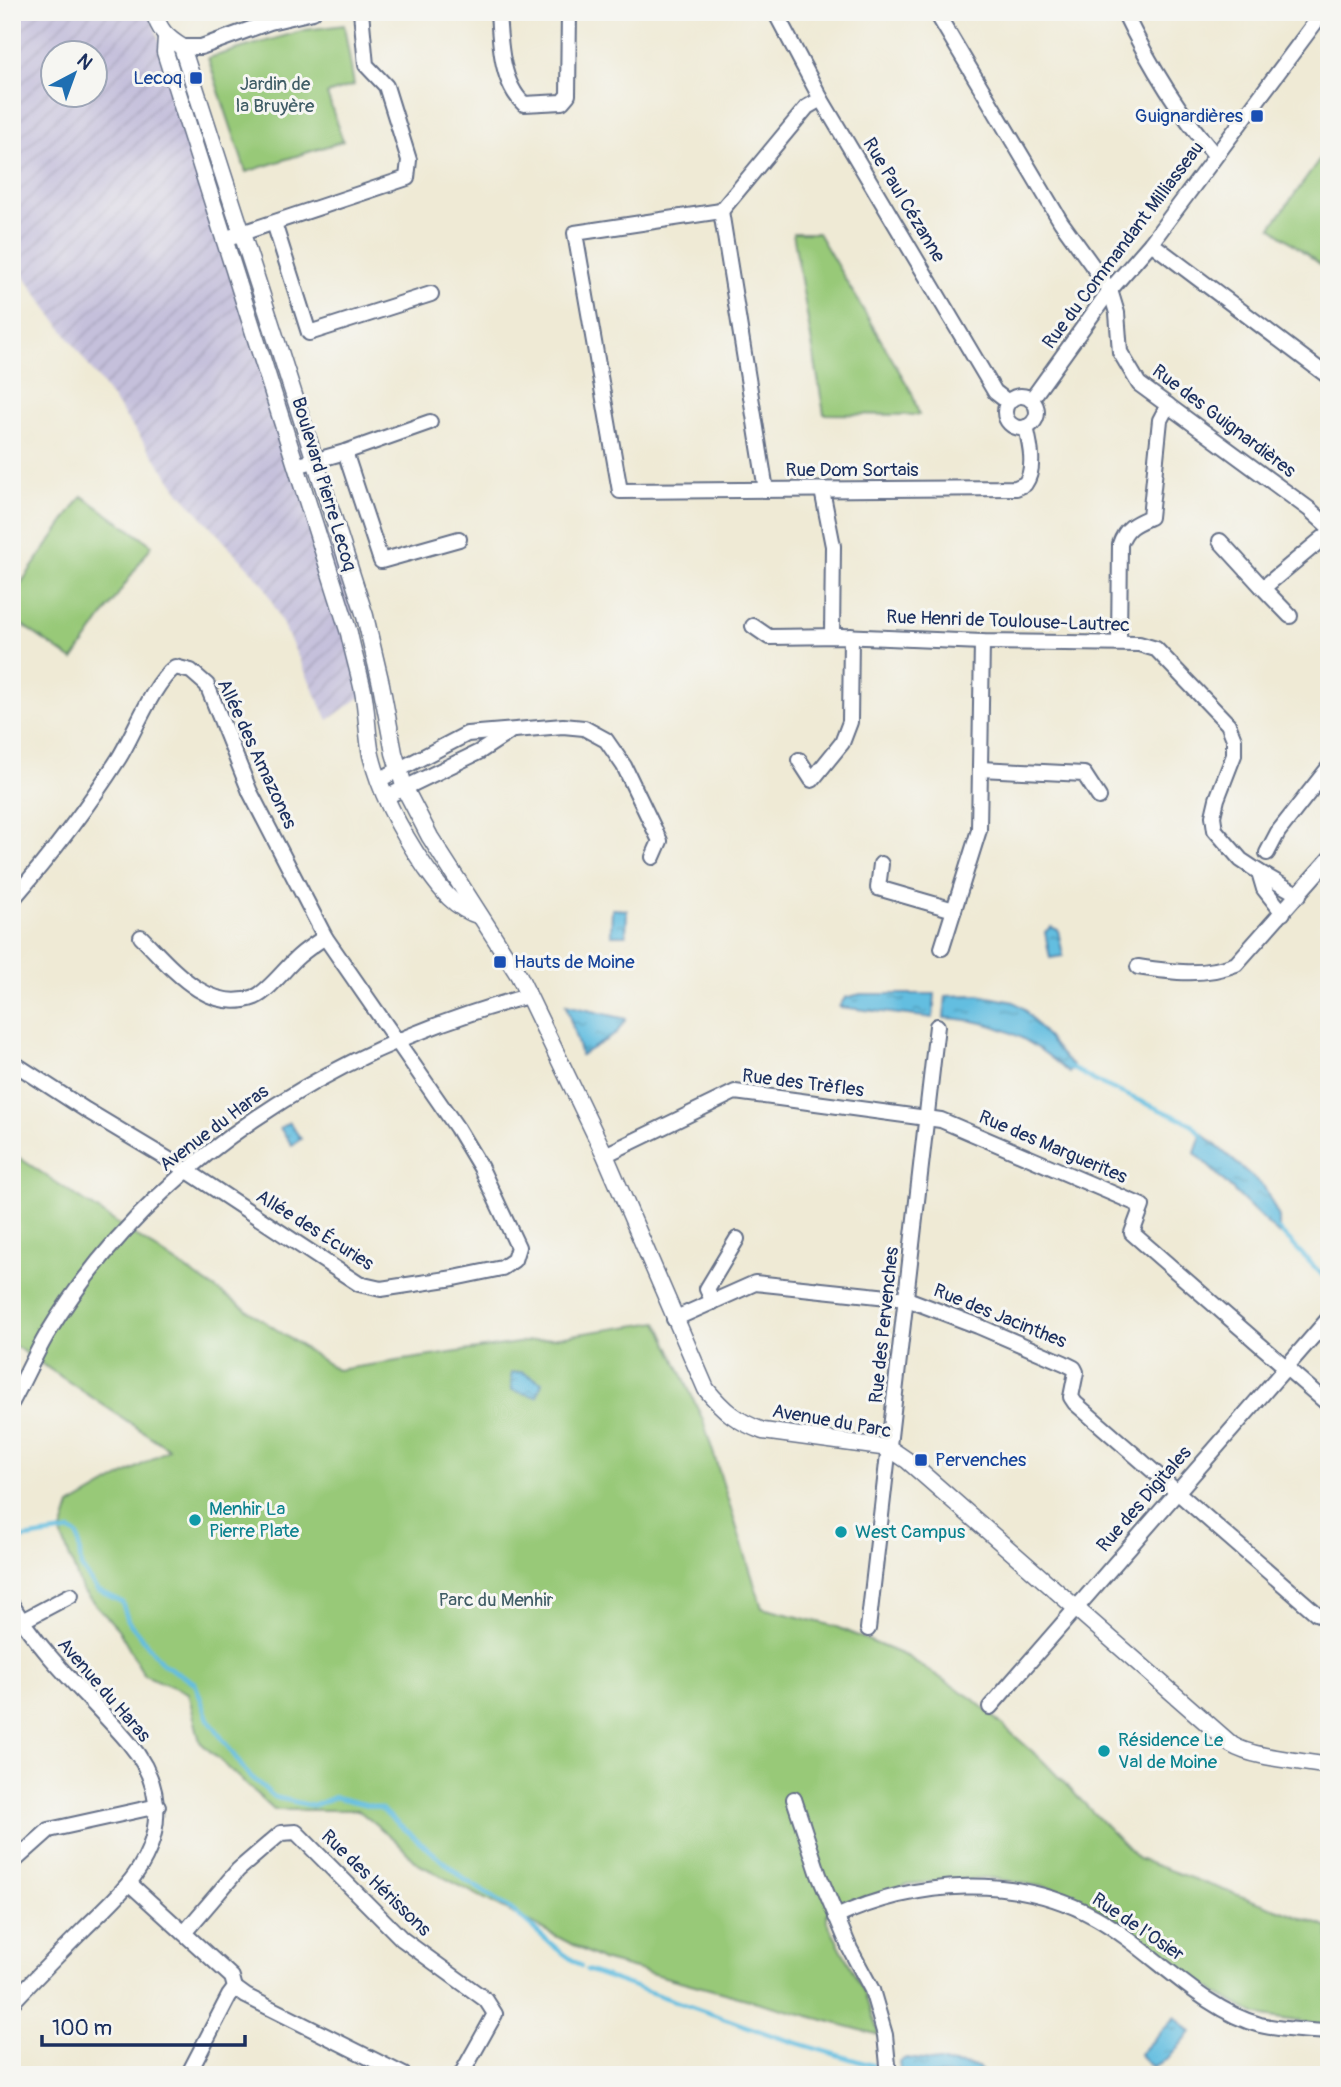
<svg xmlns="http://www.w3.org/2000/svg" width="1341" height="2087" font-family="Pangolin,sans-serif">
  <style>
    .industrial { fill: url(#industrial-furrows); fill-rule: evenodd }
    .park { fill: #98c978; stroke: #5a7c6b; stroke-width: 2 }
    .water { fill: url(#water-ripples); stroke: #3f769f; stroke-width: 2 }
    .lines { fill: none; stroke-linecap: round; stroke-linejoin: round }
    .stream { stroke: #63bee0; stroke-width: 4.5 }
    .minor-casing { stroke: #657088; stroke-width: 18 }
    .tertiary-casing { stroke: #657088; stroke-width: 19 }
    .minor { stroke: #fff; stroke-width: 14 }
    .tertiary { stroke: #fff; stroke-width: 16 }
    .transit-dot { fill: #1a4fb4; stroke: #f6f6f2; stroke-width: 2.5 }
    .culture-dot { fill: #0f9aa8; stroke: #f6f6f2; stroke-width: 2.5 }
    .labels { text-anchor: middle; dominant-baseline: central; stroke-width: 6; stroke-linejoin: round; paint-order: stroke }
    .transit-label { font-size: 19px; fill: #164399; stroke: #f6f6f2; text-anchor: end }
    .park-label { font-size: 19px; fill: #405d66; stroke: #f6f6f2 }
    .street-label { font-size: 19px; fill: #1b2f5e; stroke: #f6f6f2 }
    .culture-label { font-size: 19px; fill: #0d838f; stroke: #f6f6f2; text-anchor: start }
  </style>
  <defs>
    <pattern id="industrial-furrows" width="10" height="10" patternUnits="userSpaceOnUse" patternTransform="scale(1.75)"><rect width="10" height="10" fill="#c5c0db"/><path d="M-1 1l2-2M0 10L10 0M9 11l2-2" fill="none" stroke="#a9a5be"/></pattern>
    <pattern id="water-ripples" width="26" height="14" patternUnits="userSpaceOnUse" patternTransform="scale(1.75)"><rect width="26" height="14" fill="#63bee0"/><path d="M2 4q2-2 4 0t4 0M15 11q2-2 4 0t4 0" fill="none" stroke="#519bb9"/></pattern>
  </defs>
  <rect width="100%" height="100%" fill="#f6f6f2"/>
  <filter id="ink" filterUnits="userSpaceOnUse"><feTurbulence type="fractalNoise" baseFrequency=".0143" numOctaves="2"/><feDisplacementMap in="SourceGraphic" scale="14" xChannelSelector="R" yChannelSelector="G"/><feConvolveMatrix kernelMatrix="1 2 1 2 8 2 1 2 1" color-interpolation-filters="sRGB"/></filter>
  <filter id="wash" filterUnits="userSpaceOnUse"><feTurbulence type="fractalNoise" baseFrequency=".00686" numOctaves="4" result="noise"/><feDisplacementMap in="SourceGraphic" scale="28" xChannelSelector="R" yChannelSelector="G"/><feGaussianBlur stdDeviation="1.57" result="paint"/><feColorMatrix in="noise" values="0 0 0 0 0 0 0 0 0 0 0 0 0 0 0 0 0 1.4 0 .05"/><feComposite in="paint" operator="in"/></filter>
  <g filter="url(#wash)">
    <rect width="100%" height="100%" fill="#efead5"/>
    <!-- industrial -->
    <path class="industrial" d="M12 12H149L238 255 376 686 328 720 264 585 181 494 19 269 12 267ZM52 52H94V94H52Z"/>
    <!-- park -->
    <g class="park">
      <path d="M344 25 354 85 327 94 343 141 246 172 208 58 305 30Z"/>
      <path d="M1329 147V271L1271 227Z"/>
      <path d="M793 233H818L912 393 919 415 824 414Z"/>
      <path d="M82 496 152 545 73 660 12 618V596Z"/>
      <path d="M12 1153 337 1370 658 1322 703 1420 762 1608 834 1626 908 1657 973 1699 1042 1760 1138 1859 1329 1928V2026L1257 2015 1221 1996 1127 1925 1057 1889 991 1878 908 1884 827 1914V1922L864 1992 879 2035 602 1960 418 1864 395 1840 358 1810H274L200 1742 188 1693 144 1675 118 1629 82 1590 61 1534 70 1506 169 1449 12 1344Z"/>
    </g>
    <!-- water -->
    <g class="water">
      <path d="M612 909 627 910 626 935H611Z"/>
      <path d="M1051 927 1058 930 1063 956 1050 958 1045 932Z"/>
      <path d="M861 994H935L933 1018 839 1007 845 998Z"/>
      <path d="M978 995 1014 1002 1024 1009 1065 1059 1073 1065 1069 1073C1030 1038 997 1020 944 1018L946 996Z"/>
      <path d="M566 1005 626 1019 616 1034 581 1055Z"/>
      <path d="M289 1122 301 1139 292 1145 280 1128Z"/>
      <path d="M1202 1133 1264 1187 1279 1217V1235L1195 1153Z"/>
      <path d="M522 1372 542 1382 537 1397 512 1390 511 1373Z"/>
      <path d="M1175 2017 1191 2032 1168 2059 1152 2067 1139 2054Z"/>
      <path d="M906 2058 978 2067 982 2072 981 2075H901L899 2062Z"/>
    </g>
    <g class="lines">
      <!-- stream -->
      <g class="stream">
        <path d="M1069 1066 1095 1081 1192 1124 1205 1139"/>
        <path d="M1276 1227 1329 1282"/>
        <path d="M12 1540 71 1531 78 1536 81 1567 97 1590 122 1602 128 1621 163 1664 195 1683 208 1719 246 1772 274 1797 313 1806 335 1797 380 1808 464 1879 512 1910 557 1949 581 1966"/>
        <path d="M587 1970 777 2037 881 2068"/>
      </g>
    </g>
  </g>
  <g filter="url(#ink)">
    <g class="lines">
      <!-- minor casing -->
      <g class="minor-casing">
        <g id="minor">
          <path d="M498 12C500 42 501 83 524 104L562 102 568 95 569 12"/>
          <path d="M775 12 821 99 995 392 1008 402"/>
          <path d="M936 12 1061 222 1110 290 1117 313 1120 352 1139 384 1309 509 1329 527"/>
          <path d="M1124 12C1148 62 1179 113 1215 155"/>
          <path d="M182 47H201L270 22 313 12"/>
          <path d="M821 99 807 107 721 211 575 233 620 491 1016 488 1025 484C1036 469 1030 444 1026 427"/>
          <path d="M721 211 766 490"/>
          <path d="M274 223 309 333 431 294"/>
          <path d="M224 239 407 178 409 160 386 86 366 65 361 12"/>
          <path d="M1151 243 1329 377"/>
          <circle cx="1021" cy="412" r="16"/>
          <path d="M1031 400 1110 290 1151 243 1323 12"/>
          <path d="M345 452 381 561 459 539"/>
          <path d="M296 466 345 452 430 422"/>
          <path d="M822 490 833 546 832 636"/>
          <path d="M1220 541 1263 588 1329 533"/>
          <path d="M1263 588 1290 616"/>
          <path d="M753 626 769 637 841 636 982 642 1139 644 1156 649 1228 724 1234 739V755L1217 799 1213 816 1215 830 1241 860 1259 872"/>
          <path d="M1119 642 1120 544C1126 527 1134 524 1150 517L1160 420 1168 405"/>
          <path d="M799 760 812 780 842 743 850 722 851 636"/>
          <path d="M980 769 1084 774 1099 797"/>
          <path d="M379 780 467 734 563 726 584 728 606 740 624 766 660 841 653 857"/>
          <path d="M386 797 479 752 508 733"/>
          <path d="M1267 853 1278 832 1329 767"/>
          <path d="M881 864 878 888 954 910"/>
          <path d="M12 900C51 855 87 808 119 758 135 732 152 685 175 667L191 671 207 685 250 792 325 937 457 1128 481 1168 518 1247 514 1260 502 1268 454 1278 381 1289 359 1284 186 1170 86 1110 12 1062"/>
          <path d="M1283 913 1264 889 1259 872 1299 895"/>
          <path d="M141 937C170 966 208 1015 255 997 269 991 286 967 299 956 307 949 316 943 325 937"/>
          <path d="M942 948 979 830 982 642"/>
          <path d="M1138 967C1171 972 1204 977 1236 964L1329 859"/>
          <path d="M605 1155 735 1092 941 1120 1142 1206 1132 1233 1329 1405"/>
          <path d="M713 1302 707 1289 737 1239"/>
          <path d="M674 1319 755 1283 907 1299 978 1326 1064 1363 1074 1368 1076 1372 1071 1397 1075 1403 1316 1613 1329 1618"/>
          <path d="M12 1402C24 1380 34 1357 46 1336 152 1160 334 1048 528 996"/>
          <path d="M12 1605C44 1658 90 1697 129 1743 167 1788 164 1840 128 1884 114 1901 98 1915 83 1930 59 1954 35 1978 12 2003"/>
          <path d="M22 1621 71 1595"/>
          <path d="M868 1629 937 1026"/>
          <path d="M990 1707 1329 1318"/>
          <path d="M794 1799 819 1875 850 1949 872 1990 885 2035 889 2075"/>
          <path d="M12 1863 49 1830 158 1806"/>
          <path d="M129 1883 232 1977 235 1988 229 1996 188 2075"/>
          <path d="M836 1917C917 1880 1015 1873 1095 1917 1149 1947 1200 2009 1260 2025 1282 2030 1306 2031 1329 2032"/>
          <path d="M184 1933 238 1870 281 1833 296 1832 402 1939 486 2000 495 2014 461 2075"/>
          <path d="M235 1988 246 1996 404 2075"/>
        </g>
      </g>
      <!-- tertiary casing -->
      <g class="tertiary-casing">
        <g id="tertiary">
          <path d="M154 12C159 30 166 37 182 47L365 616 381 684 394 753 405 789 430 837 519 976 605 1155 706 1389C724 1411 736 1421 763 1431L889 1448 908 1461 1232 1745C1253 1758 1303 1761 1329 1766"/>
          <path d="M166 37 165 52 349 633C353 653 359 672 363 691 367 712 367 734 371 755 381 796 402 833 425 867 440 888 453 908 480 916"/>
        </g>
      </g>
      <!-- minor -->
      <use href="#minor" class="minor"/>
      <!-- tertiary -->
      <use href="#tertiary" class="tertiary"/>
    </g>
  </g>
  <!-- markers -->
  <g class="transit-dot">
    <rect x="189" y="71" width="14" height="14" rx="3.5"/>
    <rect x="1250" y="109" width="14" height="14" rx="3.5"/>
    <rect x="493" y="955" width="14" height="14" rx="3.5"/>
    <rect x="914" y="1453" width="14" height="14" rx="3.5"/>
  </g>
  <g class="culture-dot">
    <circle cx="195" cy="1520" r="7"/>
    <circle cx="841" cy="1532" r="7"/>
    <circle cx="1104" cy="1751" r="7"/>
  </g>
  <g class="labels">
    <!-- transit labels -->
    <g class="transit-label">
      <text x="182" y="78">Lecoq</text>
      <text x="1243" y="116">Guignardières</text>
      <text x="514" y="962" text-anchor="start">Hauts de Moine</text>
      <text x="935" y="1460" text-anchor="start">Pervenches</text>
    </g>
    <!-- park labels -->
    <g class="park-label">
      <text x="275" y="84">Jardin de<tspan x="275" dy="22">la Bruyère</tspan></text>
      <text x="496" y="1600">Parc du Menhir</text>
    </g>
    <!-- street labels -->
    <g class="street-label">
      <text transform="translate(904 200) rotate(59)">Rue Paul Cézanne</text>
      <text transform="translate(1123 245) rotate(-53)">Rue du Commandant Milliasseau</text>
      <text transform="translate(1224 421) rotate(37)">Rue des Guignardières</text>
      <text x="852" y="470">Rue Dom Sortais</text>
      <text transform="translate(324 484) rotate(73)">Boulevard Pierre Lecoq</text>
      <text transform="translate(1008 621) rotate(2)">Rue Henri de Toulouse-Lautrec</text>
      <text transform="translate(257 754) rotate(65)">Allée des Amazones</text>
      <text transform="translate(803 1083) rotate(7)">Rue des Trèfles</text>
      <text transform="translate(214 1128) rotate(-37)">Avenue du Haras</text>
      <text transform="translate(1053 1147) rotate(23)">Rue des Marguerites</text>
      <text transform="translate(315 1230) rotate(32)">Allée des Écuries</text>
      <text transform="translate(1000 1316) rotate(22)">Rue des Jacinthes</text>
      <text transform="translate(884 1325) rotate(-84)">Rue des Pervenches</text>
      <text transform="translate(832 1421) rotate(10)">Avenue du Parc</text>
      <text transform="translate(1144 1499) rotate(-49)">Rue des Digitales</text>
      <text transform="translate(104 1690) rotate(49)">Avenue du Haras</text>
      <text transform="translate(376 1883) rotate(44)">Rue des Hérissons</text>
      <text transform="translate(1138 1927) rotate(34)">Rue de l’Osier</text>
    </g>
    <!-- culture labels -->
    <g class="culture-label">
      <text x="209" y="1509">Menhir La<tspan x="209" dy="22">Pierre Plate</tspan></text>
      <text x="855" y="1532">West Campus</text>
      <text x="1118" y="1740">Résidence Le<tspan x="1118" dy="22">Val de Moine</tspan></text>
    </g>
  </g>
  <!-- margin -->
  <rect width="1341" height="2087" fill="none" stroke="#f6f6f2" stroke-width="42"/>
  <!-- north arrow -->
  <g transform="translate(74 74) rotate(41)"><circle r="33" fill="#f6f6f2" stroke="#9ea6b7" stroke-width="2"/>
  <path d="M0-5L12 26L0 18L-12 26Z" fill="#1f6fb2"/>
  <text y="-10" font-size="19" font-weight="bold" text-anchor="middle" fill="#1b2f5e">N</text>
  </g>
  <!-- scale -->
  <path d="M42 2035v10h203v-10" fill="none" stroke="#1b2f5e" stroke-width="3.5"/>
  <text x="52" y="2035" font-size="21" fill="#1b2f5e" stroke="#f6f6f2" stroke-width="5" paint-order="stroke">100 m</text>
</svg>
